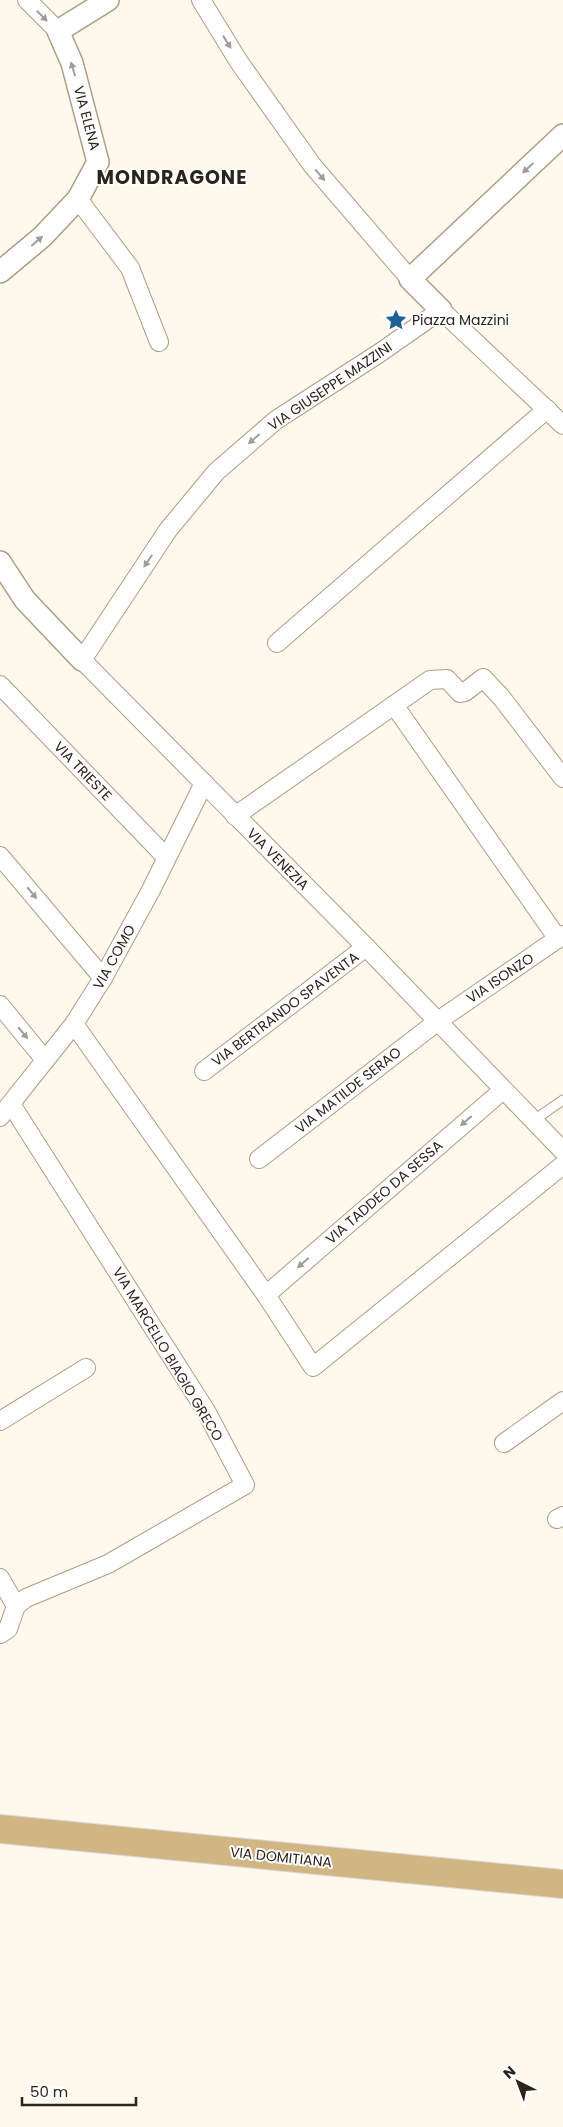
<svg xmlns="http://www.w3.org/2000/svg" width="563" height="2127" font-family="Poppins,sans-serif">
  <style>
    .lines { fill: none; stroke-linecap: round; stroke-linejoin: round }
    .service-casing { stroke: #ae9d83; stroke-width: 11 }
    .minor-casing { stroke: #ae9d83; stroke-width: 20 }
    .tertiary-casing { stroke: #ae9d83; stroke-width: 24 }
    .primary-casing { stroke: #d9d8d6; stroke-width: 30 }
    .service { stroke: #fff; stroke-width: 9 }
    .minor { stroke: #fff; stroke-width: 18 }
    .tertiary { stroke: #fff; stroke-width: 21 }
    .primary { stroke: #d1b683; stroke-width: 28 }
    .oneway { fill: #a09c98 }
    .labels { text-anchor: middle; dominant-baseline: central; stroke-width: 4; stroke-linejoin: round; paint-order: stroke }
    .street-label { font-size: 14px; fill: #2b241a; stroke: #fff }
    .poi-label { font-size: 14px; fill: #2b241a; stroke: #fff; text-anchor: start }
    .district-label { font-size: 19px; font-weight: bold; letter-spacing: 1px; fill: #2b241a; stroke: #fff }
  </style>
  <rect width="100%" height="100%" fill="#fff8ed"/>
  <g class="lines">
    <!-- service casing -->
    <g class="service-casing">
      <path id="service" d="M534 1120 563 1100"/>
    </g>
    <!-- minor casing -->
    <g class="minor-casing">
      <g id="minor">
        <path d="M27 0 58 31"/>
        <path d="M201 0 239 62 312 165 410 279"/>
        <path d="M78 199 130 268 159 342"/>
        <path d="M563 425 441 310 381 352 276 420 216 472 168 530 82 660 366 947 563 1151"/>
        <path d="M277 643 547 409"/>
        <path d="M0 685 166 857"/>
        <path d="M394 705 558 939"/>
        <path d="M235 816 430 680 447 679 460 693 465 692 483 678 501 697 563 778"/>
        <path d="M0 856 103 978"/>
        <path d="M0 1005 45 1060"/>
        <path d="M74 1024 266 1295 313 1367 563 1165"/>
        <path d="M204 1071 366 947"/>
        <path d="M0 1117 74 1024 103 978 151 890 204 783"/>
        <path d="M259 1159 438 1021 563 935"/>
        <path d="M266 1295 503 1090"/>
        <path d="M0 1421 86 1368"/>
        <path d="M504 1443 563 1401"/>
        <path d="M557 1519 563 1516"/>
        <path d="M0 1578 16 1606"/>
        <path d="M0 1634 8 1629 16 1606 26 1598 108 1564 245 1485 206 1411 11 1104"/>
      </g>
    </g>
    <!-- tertiary casing -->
    <g class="tertiary-casing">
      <g id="tertiary">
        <path d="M0 272 42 237 78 199 98 162 72 63 58 31 108 0"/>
        <path d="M441 310 410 279 563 135"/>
        <path d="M0 562 25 600 82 660"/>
      </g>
    </g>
    <!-- primary casing -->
    <g class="primary-casing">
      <path id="primary" d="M0 1829 563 1884"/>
    </g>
    <!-- service -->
    <use href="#service" class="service"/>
    <!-- minor -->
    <use href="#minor" class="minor"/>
    <!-- tertiary -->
    <use href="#tertiary" class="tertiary"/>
    <!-- primary -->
    <use href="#primary" class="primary"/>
  </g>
  <!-- one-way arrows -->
  <defs><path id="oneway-solid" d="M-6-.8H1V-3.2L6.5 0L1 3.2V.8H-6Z" transform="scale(1.25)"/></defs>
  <g class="oneway">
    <use href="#oneway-solid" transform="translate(42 16) rotate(45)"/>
    <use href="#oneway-solid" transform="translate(227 42) rotate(58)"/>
    <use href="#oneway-solid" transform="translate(73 69) rotate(-107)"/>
    <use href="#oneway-solid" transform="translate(528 168) rotate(137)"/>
    <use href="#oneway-solid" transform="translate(320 175) rotate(49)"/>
    <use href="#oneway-solid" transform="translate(37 241) rotate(-41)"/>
    <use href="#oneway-solid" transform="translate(254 439) rotate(139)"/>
    <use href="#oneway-solid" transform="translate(148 561) rotate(124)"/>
    <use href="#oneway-solid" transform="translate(32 893) rotate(50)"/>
    <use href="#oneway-solid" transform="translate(23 1033) rotate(50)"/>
    <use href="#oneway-solid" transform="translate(466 1121) rotate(139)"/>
    <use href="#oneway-solid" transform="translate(303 1263) rotate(139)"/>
  </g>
  <!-- icons -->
  <defs>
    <g id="sight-bare" transform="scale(1.725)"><path d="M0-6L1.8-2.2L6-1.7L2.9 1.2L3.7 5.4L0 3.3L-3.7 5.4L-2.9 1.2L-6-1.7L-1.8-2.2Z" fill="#1f6096" stroke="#fff" stroke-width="2.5" paint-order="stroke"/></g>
  </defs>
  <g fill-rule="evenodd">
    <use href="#sight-bare" x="396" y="320"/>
  </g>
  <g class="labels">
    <!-- street labels -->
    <g class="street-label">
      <text transform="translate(87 118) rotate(75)">VIA ELENA</text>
      <text transform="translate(330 386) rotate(-34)">VIA GIUSEPPE MAZZINI</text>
      <text transform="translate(83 771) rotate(46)">VIA TRIESTE</text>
      <text transform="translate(278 859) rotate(45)">VIA VENEZIA</text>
      <text transform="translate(114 957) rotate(-61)">VIA COMO</text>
      <text transform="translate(500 978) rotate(-34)">VIA ISONZO</text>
      <text transform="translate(285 1009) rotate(-37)">VIA BERTRANDO SPAVENTA</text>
      <text transform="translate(348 1090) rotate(-38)">VIA MATILDE SERAO</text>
      <text transform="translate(384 1192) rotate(-41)">VIA TADDEO DA SESSA</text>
      <text transform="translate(168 1354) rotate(59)">VIA MARCELLO BIAGIO GRECO</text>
      <text transform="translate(281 1857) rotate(6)">VIA DOMITIANA</text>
    </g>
    <!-- poi labels -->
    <g class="poi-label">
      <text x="412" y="320">Piazza Mazzini</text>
    </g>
    <!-- district labels -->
    <g class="district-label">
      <text x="172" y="177">MONDRAGONE</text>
    </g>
  </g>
  <!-- north arrow -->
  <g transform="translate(518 2082) rotate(318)" stroke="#ffffff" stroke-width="4" paint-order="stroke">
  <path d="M0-4L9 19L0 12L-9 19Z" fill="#2b241a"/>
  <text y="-8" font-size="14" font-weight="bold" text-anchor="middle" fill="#2b241a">N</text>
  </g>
  <!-- scale -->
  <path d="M22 2097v8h114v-8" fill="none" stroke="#2b241a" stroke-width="2.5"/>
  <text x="30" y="2097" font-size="15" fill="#2b241a" stroke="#ffffff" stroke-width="4" paint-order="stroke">50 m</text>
</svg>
